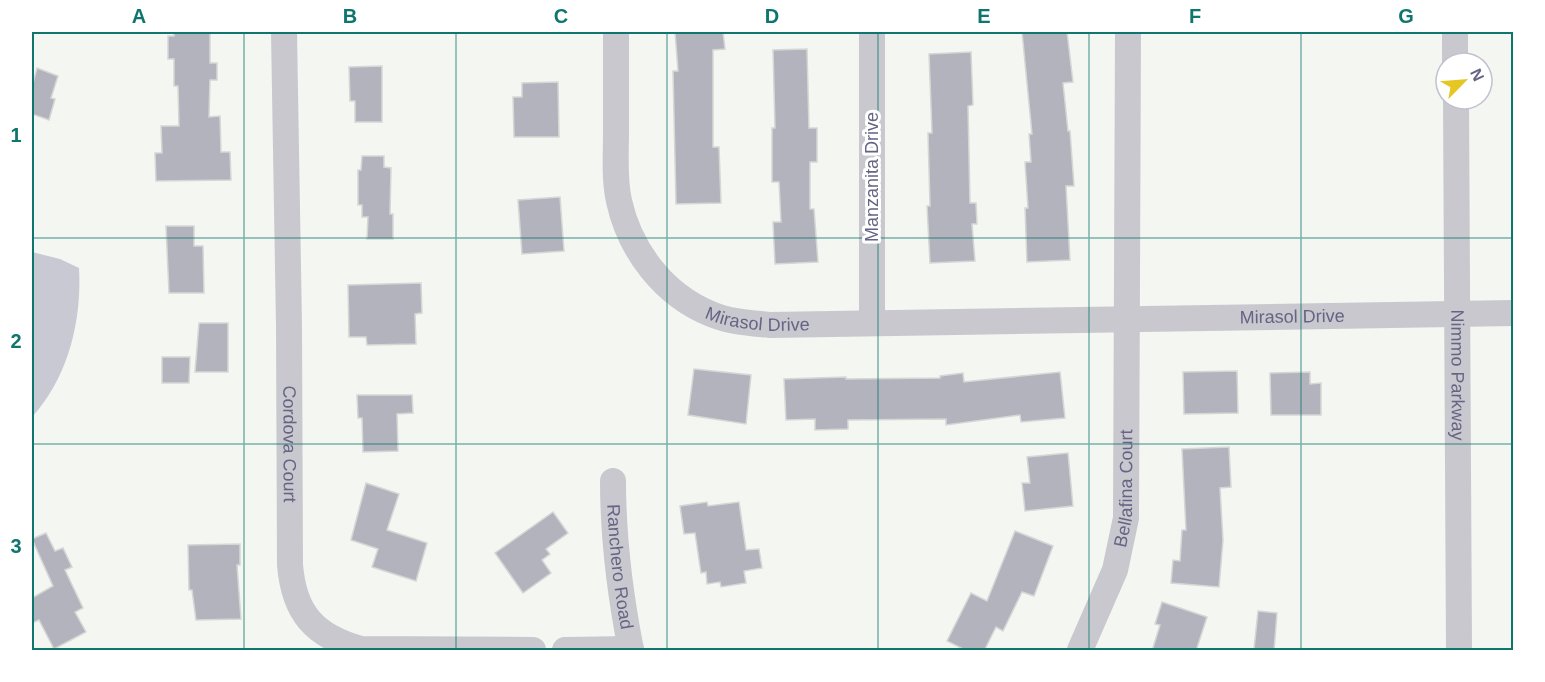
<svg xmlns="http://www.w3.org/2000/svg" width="1545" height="682" font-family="Helvetica,sans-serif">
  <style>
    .water { fill: #c8c9d3 }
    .building { fill: #b3b3be; stroke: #d6d7d5; stroke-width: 1.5 }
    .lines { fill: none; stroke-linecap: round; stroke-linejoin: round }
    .minor { stroke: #c8c8ce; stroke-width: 26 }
    .grid { fill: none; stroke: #0f766e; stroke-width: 1.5; stroke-opacity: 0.55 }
    .labels { text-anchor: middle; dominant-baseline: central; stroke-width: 6; stroke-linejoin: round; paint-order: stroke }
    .street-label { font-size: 18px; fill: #666484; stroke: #fff }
    .neatline { fill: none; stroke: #0f766e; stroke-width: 2 }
    .grid-label { font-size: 20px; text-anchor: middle; font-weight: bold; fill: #0f766e }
  </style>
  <rect width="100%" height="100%" fill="#f4f6f2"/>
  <!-- water -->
  <path class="water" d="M32 252 60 259 79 268C82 321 68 377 32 417Z"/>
  <!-- building -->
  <g class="building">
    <path d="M174 32H210V63H217V80H210L209 117 220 116 221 152H230L231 180 156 181 155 153H162L161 126H179L178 86H174V59H168V36H174Z"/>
    <path d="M675 32H723L725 49 713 50V147H719L721 203 676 204 673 71H678Z"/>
    <path d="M1022 32H1067L1073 82 1063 83 1068 131H1070L1074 186H1066L1070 260 1027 262 1025 208H1028L1025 162H1031L1029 134H1032Z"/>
    <path d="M807 49 809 128H817V162H810V209H814L818 262 775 264 773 222H781L779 182H772V128H775L773 50Z"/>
    <path d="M971 52 973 105 968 106 970 203H976L977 224H972L975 261 930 263 927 206H930L928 133H932L929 54Z"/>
    <path d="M382 66V122H355V101H350L349 67Z"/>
    <path d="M37 68 58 76 51 98 55 99 49 120 32 114V87Z"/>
    <path d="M558 82 559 137H514L513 97H522V83Z"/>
    <path d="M362 156H384V167L391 168 390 214H393V239H367L368 217H362V205H358V170H361Z"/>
    <path d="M560 197 564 251 522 254 518 200Z"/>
    <path d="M166 226H194V246H203L204 293H169Z"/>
    <path d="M421 283 422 313 415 314 416 344 367 345 366 337H349L348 285Z"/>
    <path d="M199 323H228V372H195Z"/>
    <path d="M162 357H190L189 383H162Z"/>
    <path d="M694 369 751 375 746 424 688 415Z"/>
    <path d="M1237 371 1238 413 1184 414 1183 372Z"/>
    <path d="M1060 372 1065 418 1021 422 1020 415 946 425V419L848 420V429L815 430V419L786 420 784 379 846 377V379L940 378V376L963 373 964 382Z"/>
    <path d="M1310 372V384L1321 383V415H1271L1270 373Z"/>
    <path d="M357 395H412L413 413 397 414 398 451 363 452 362 418H358Z"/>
    <path d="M1229 447 1231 487 1220 488 1223 540 1219 587 1171 583 1173 560 1180 561 1182 530H1186L1182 449Z"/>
    <path d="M1068 453 1073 506 1025 511 1022 483H1030L1027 457Z"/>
    <path d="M366 483 399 494 387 530 427 543 416 581 372 567 378 549 351 540Z"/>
    <path d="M707 502 708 506 739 502 746 550 759 549 762 568 744 571 746 583 721 587 720 582 707 584 706 572 701 573 695 533 684 534 680 506Z"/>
    <path d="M553 512 568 533 546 549 550 554 542 560 551 573 523 593 495 553Z"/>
    <path d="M1015 531 1053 546 1034 596 1022 592 1003 631 996 627 984 651H967L947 641 971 593 987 601Z"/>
    <path d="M46 533 55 551 63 548 72 567 65 570 83 608 75 612 86 632 54 649 39 620 32 623V598L53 586 32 539Z"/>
    <path d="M240 544V565H237L241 619 196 620 192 590H189L188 545Z"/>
    <path d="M1162 602 1207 617 1196 651H1152L1160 625 1155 624Z"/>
    <path d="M1258 611 1277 613 1274 651 1254 649Z"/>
  </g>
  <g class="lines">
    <!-- minor -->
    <g class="minor">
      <path id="s1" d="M284 32 289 326 290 565C294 613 314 636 361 649L533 650"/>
      <path id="s2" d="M616 32C616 65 616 99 616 133 616 155 614 179 619 201 630 251 664 295 711 314 730 322 750 323 770 325L1514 313"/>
      <path d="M1455 32V63"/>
      <path id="s3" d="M1456 99 1459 650"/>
      <path d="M872 323V32"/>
      <path id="s4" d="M613 481C613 539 620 594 631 650"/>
      <path d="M565 650 631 649"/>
      <path id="s5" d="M1080 650 1115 570 1126 518 1128 32"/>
    </g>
  </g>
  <!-- grid -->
  <path class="grid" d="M244 32V650M456 32V650M667 32V650M878 32V650M1089 32V650M1301 32V650M32 238H1514M32 444H1514"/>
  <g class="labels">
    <!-- street labels -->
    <g class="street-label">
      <text transform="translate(872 177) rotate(-90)">Manzanita Drive</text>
      <text stroke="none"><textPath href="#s2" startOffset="903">Mirasol Drive</textPath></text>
      <text stroke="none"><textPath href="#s2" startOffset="368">Mirasol Drive</textPath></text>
      <text stroke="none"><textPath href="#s3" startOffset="276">Nimmo Parkway</textPath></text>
      <text stroke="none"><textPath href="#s1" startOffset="412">Cordova Court</textPath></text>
      <text stroke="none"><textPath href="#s5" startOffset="170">Bellafina Court</textPath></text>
      <text stroke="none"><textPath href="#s4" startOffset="86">Ranchero Road</textPath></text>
    </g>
  </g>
  <!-- border -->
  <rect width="1545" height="682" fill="none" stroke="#ffffff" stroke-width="66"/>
  <!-- north arrow -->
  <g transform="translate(1464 81) rotate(65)"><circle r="28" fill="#ffffff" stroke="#c2c1ce" stroke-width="1.5"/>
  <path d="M0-4.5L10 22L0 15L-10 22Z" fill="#e6c623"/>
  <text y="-9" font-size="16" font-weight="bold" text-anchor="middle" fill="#666484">N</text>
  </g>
  <rect x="33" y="33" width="1479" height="616" class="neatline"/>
  <g class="grid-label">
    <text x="139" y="23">A</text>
    <text x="350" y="23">B</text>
    <text x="561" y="23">C</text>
    <text x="772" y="23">D</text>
    <text x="984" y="23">E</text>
    <text x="1195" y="23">F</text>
    <text x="1406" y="23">G</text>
    <text x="16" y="142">1</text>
    <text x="16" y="348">2</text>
    <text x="16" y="553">3</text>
  </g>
</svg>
